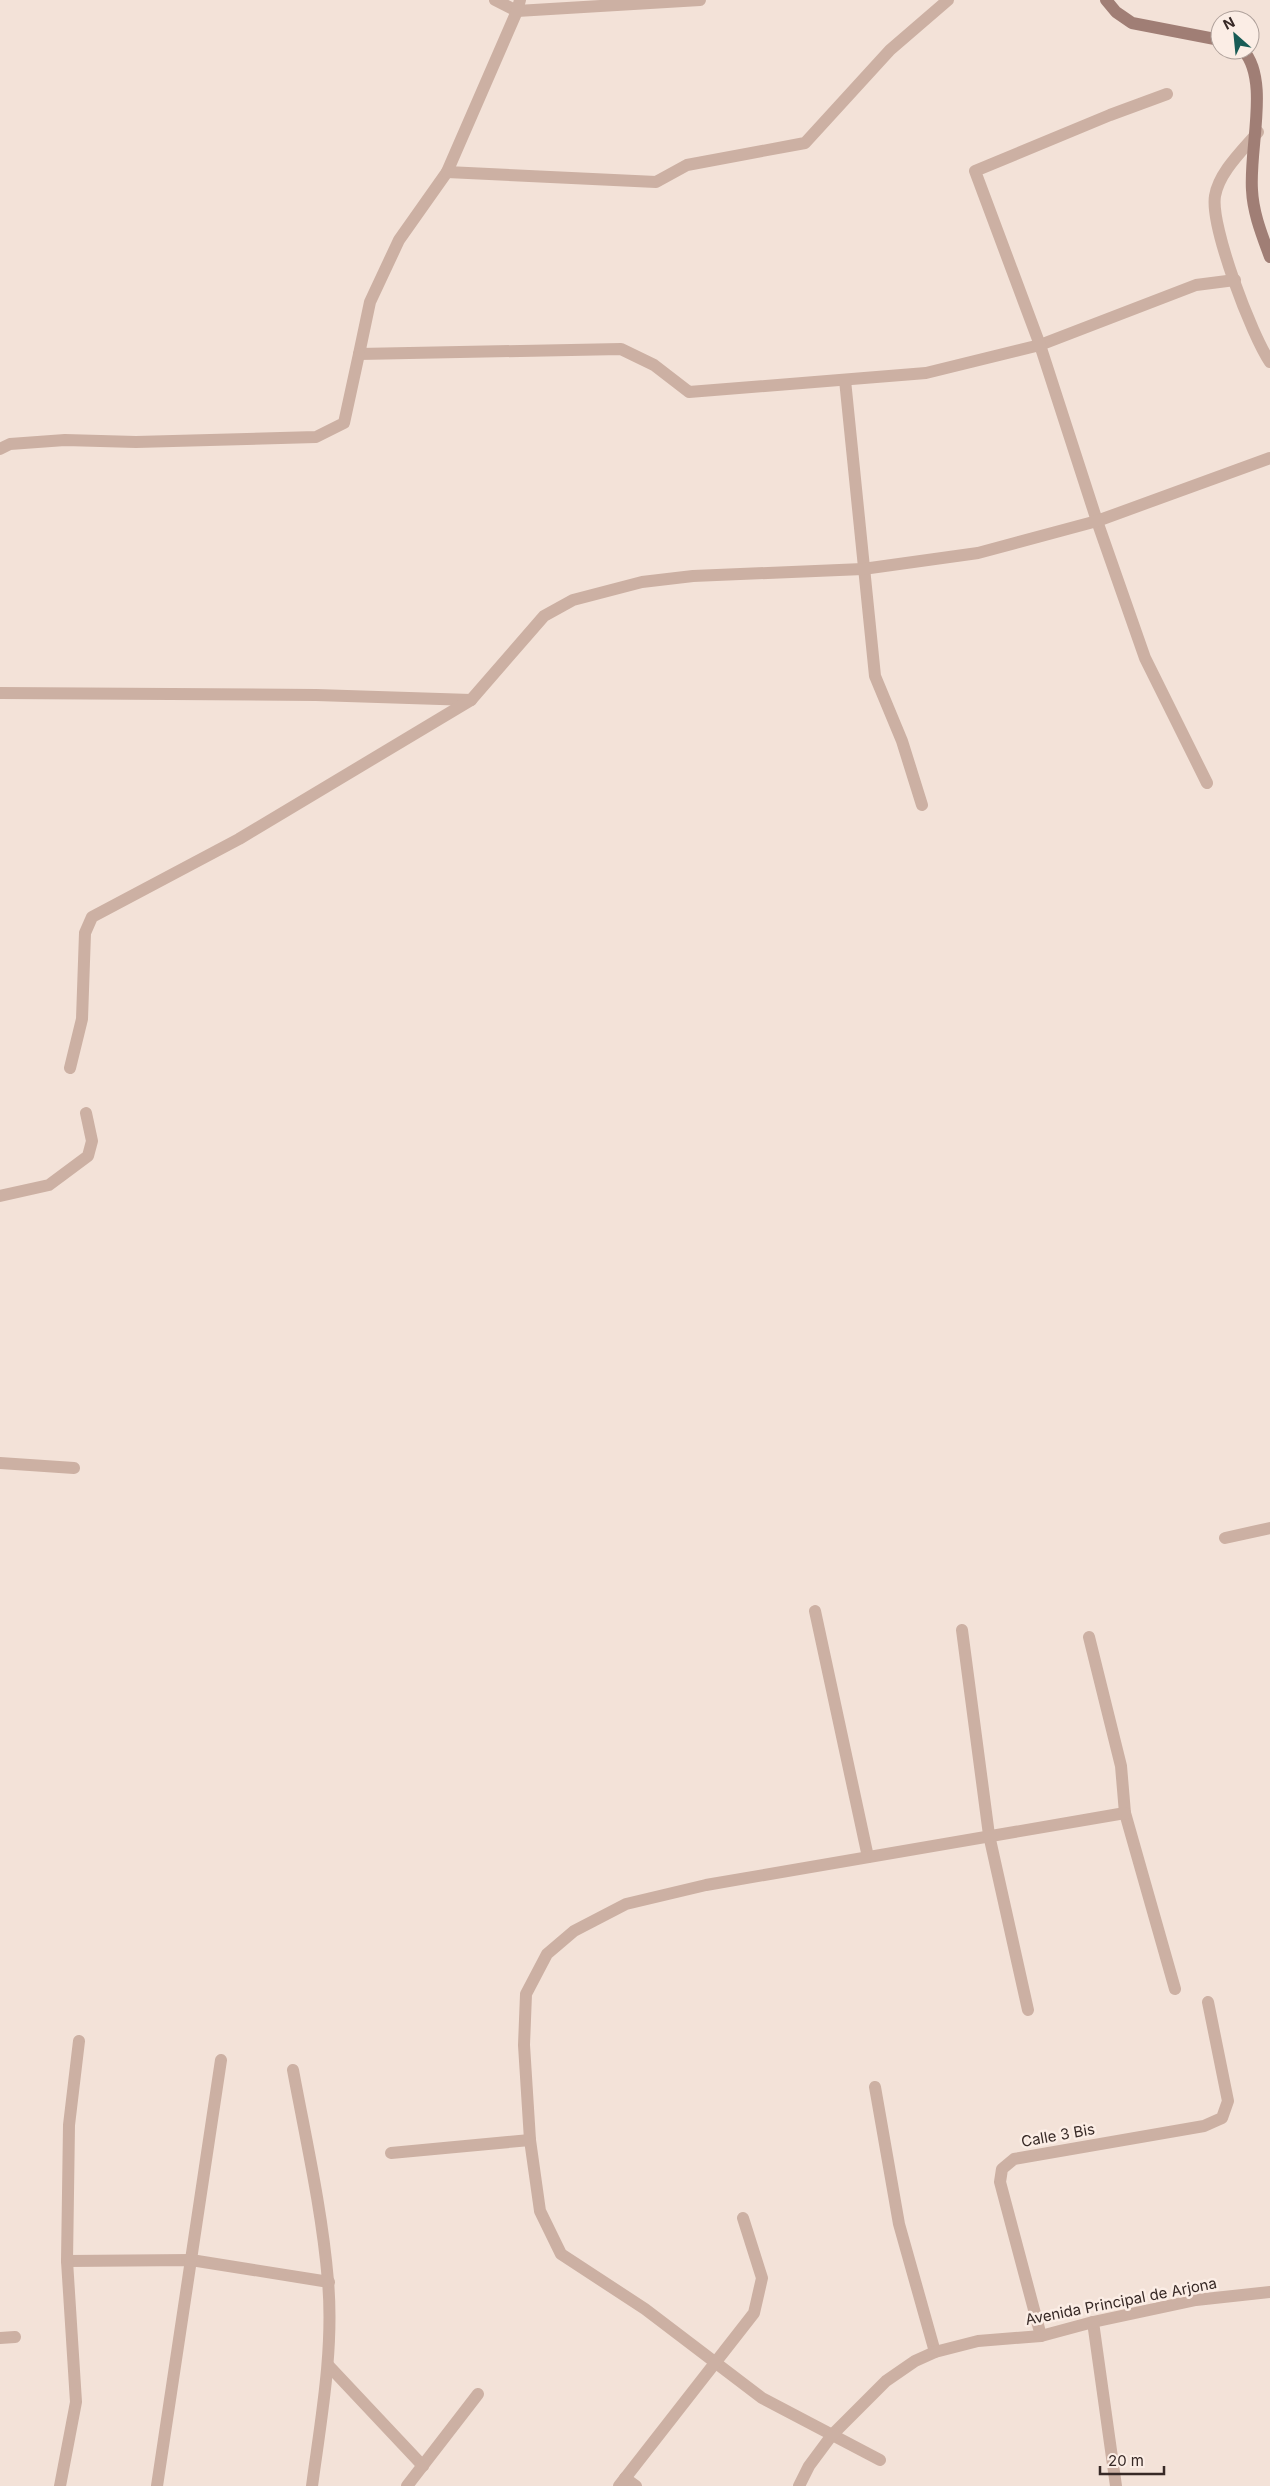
<svg xmlns="http://www.w3.org/2000/svg" width="1270" height="2486" font-family="Inter,sans-serif">
  <style>
    .lines { fill: none; stroke-linecap: round; stroke-linejoin: round }
    .minor { stroke: #ccb0a3; stroke-width: 12 }
    .secondary { stroke: #a07e75; stroke-width: 12 }
    .labels { text-anchor: middle; dominant-baseline: central; stroke-width: 5; stroke-linejoin: round; paint-order: stroke }
    .street-label { font-size: 15px; fill: #372926; stroke: #fbede5 }
  </style>
  <rect width="100%" height="100%" fill="#f3e2d8"/>
  <g class="lines">
    <!-- minor -->
    <g class="minor">
      <path d="M495 0 517 11 700 0"/>
      <path d="M520 0 517 11 447 172 399 240 370 302 359 354 621 349 654 365 689 392 926 373 1040 345 1196 285 1235 280"/>
      <path d="M1167 94 1110 115 975 171 1040 345 1097 521 1145 658 1207 783"/>
      <path d="M1258 132C1243 150 1219 172 1215 196 1210 226 1252 336 1270 362"/>
      <path d="M447 172 656 182 687 165 805 143 890 50 948 0"/>
      <path d="M845 380 875 676 902 741 922 805"/>
      <path d="M0 449 10 444 65 440 136 442 316 437 344 423 359 354"/>
      <path d="M0 693 316 695 471 700"/>
      <path d="M70 1068 82 1019 85 933 92 917 239 839 471 700 544 616 573 600 642 582 693 576 863 569 978 553 1097 521 1270 458"/>
      <path d="M0 1196 49 1185 88 1156 92 1141 86 1113"/>
      <path d="M0 1463 74 1468"/>
      <path d="M1225 1538 1270 1528"/>
      <path d="M815 1611 868 1857"/>
      <path d="M962 1630 989 1835 1028 2010"/>
      <path d="M1089 1637 1121 1766 1125 1813 1175 1989"/>
      <path d="M293 2070C306 2140 322 2210 328 2281 334 2349 321 2419 312 2486"/>
      <path d="M875 2087 899 2224 935 2352"/>
      <path d="M391 2153 530 2140"/>
      <path d="M67 2261 191 2260 329 2282"/>
      <path d="M1093 2322 1116 2486"/>
      <path d="M1041 2336 1000 2182 1002 2169 1014 2159 1204 2126 1222 2118 1228 2101 1208 2002"/>
      <path d="M0 2338 15 2337"/>
      <path d="M328 2365 423 2466"/>
      <path d="M880 2460 762 2398 645 2309 561 2254 540 2211 530 2140 524 2045 526 1994 547 1954 574 1931 626 1904 706 1885 1125 1813"/>
      <path d="M625 2478 636 2486"/>
      <path d="M60 2486 76 2402 67 2261 69 2125 79 2041"/>
      <path d="M157 2486 221 2060"/>
      <path d="M407 2486 478 2394"/>
      <path d="M619 2486 754 2313 762 2278 743 2218"/>
      <path d="M799 2486 809 2466 832 2435 886 2381 915 2361 935 2352 978 2341 1041 2336 1093 2322 1196 2300 1270 2292"/>
    </g>
    <!-- secondary -->
    <g class="secondary">
      <path d="M1106 0 1116 12 1132 23 1220 40"/>
      <path d="M1243 50C1270 80 1249 147 1252 190 1253 213 1262 235 1270 257"/>
    </g>
  </g>
  <g class="labels">
    <!-- street labels -->
    <g class="street-label">
      <text transform="translate(1058 2135) rotate(-10)">Calle 3 Bis</text>
      <text transform="translate(1121 2301) rotate(-11)">Avenida Principal de Arjona</text>
    </g>
  </g>
  <!-- north arrow -->
  <g transform="translate(1235 35) rotate(333)"><circle r="24" fill="#fbede5" stroke="#ad9f99"/>
  <path d="M0-4L9 19L0 12L-9 19Z" fill="#185b55"/>
  <text y="-8" font-size="14" font-weight="bold" text-anchor="middle" fill="#372926">N</text>
  </g>
  <!-- scale -->
  <path d="M1100 2466v8h64v-8" fill="none" stroke="#372926" stroke-width="2.5"/>
  <text x="1108" y="2466" font-size="15" fill="#372926" stroke="#fbede5" stroke-width="4" paint-order="stroke">20 m</text>
</svg>
